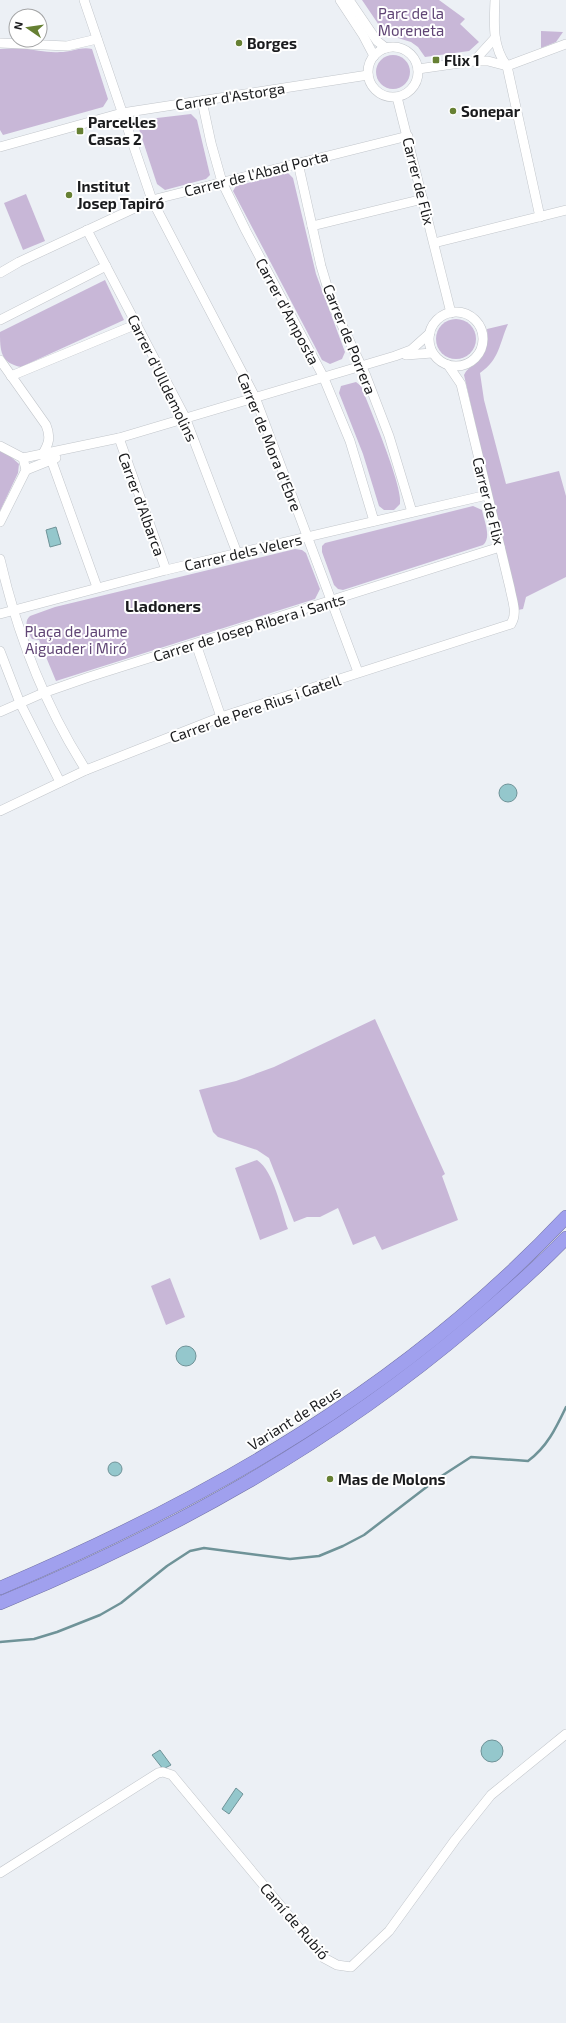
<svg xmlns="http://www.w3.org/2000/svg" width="566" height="2023" font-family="'Exo 2',sans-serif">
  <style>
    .green { fill: #c8b7d7 }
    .water { fill: #94c7cc; stroke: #6f9398 }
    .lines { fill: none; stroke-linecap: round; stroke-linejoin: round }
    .stream { stroke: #6f9398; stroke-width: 2.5 }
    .minor-casing { stroke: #c2c6cb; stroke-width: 10 }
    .highway-casing { stroke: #7171a5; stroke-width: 14 }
    .minor { stroke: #fff; stroke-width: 9 }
    .highway { stroke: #a0a0ee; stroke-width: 13 }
    .poi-dot { fill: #668033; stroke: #fff; stroke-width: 1.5 }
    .labels { text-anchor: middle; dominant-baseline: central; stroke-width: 4; stroke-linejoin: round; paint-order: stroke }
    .park-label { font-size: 15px; fill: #604575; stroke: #fff }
    .poi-label { font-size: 15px; font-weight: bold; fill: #1a1b1d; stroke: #fff; text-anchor: start }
    .street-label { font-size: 15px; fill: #1a1b1d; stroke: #fff }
    .neighbourhood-label { font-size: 16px; font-weight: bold; fill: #1a1b1d; stroke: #fff }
  </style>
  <rect width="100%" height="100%" fill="#ecf0f5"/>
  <!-- green -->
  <g class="green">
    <path d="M362 0H439L465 19 460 24 479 42 469 51 425 57 418 47 411 42 385 34Z"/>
    <path d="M541 31 563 32 556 42 541 48Z"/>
    <path d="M22 48C35 50 48 53 60 52 71 52 82 46 92 49L108 99 103 107 3 135 0 130V49Z"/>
    <circle cx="393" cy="72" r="17"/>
    <path d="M191 114 197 120 210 175 206 179 165 190 157 184 138 126 140 120Z"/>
    <path d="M288 173 293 178 316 274 345 352 342 359 330 364 322 360 233 191 236 186Z"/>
    <path d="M26 194 45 241 23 250 4 203Z"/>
    <path d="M105 280 124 320 21 367C0 363 0 350 0 332Z"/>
    <circle cx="456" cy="339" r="20"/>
    <path d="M508 324C499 344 500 359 480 373L484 400 506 484 559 471 566 496V577L526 597 523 609 518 610 464 375C467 368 472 367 477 362 487 353 488 341 487 329Z"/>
    <path d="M356 382 361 386C369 406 404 489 400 504L394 510H384L379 506 363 454 339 393 341 386Z"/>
    <path d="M0 450 10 456 19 464 18 473 0 511Z"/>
    <path d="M473 506 482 510C484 521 492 537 483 545L343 590 338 589 334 585 322 552V546L325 543Z"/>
    <path d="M295 549 302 550 306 553 320 589 315 599 56 681 39 640 32 639C28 632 23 622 30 616L55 607Z"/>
    <path d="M375 1019 445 1174 442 1176 458 1220 382 1250 375 1236 353 1245 338 1208 320 1217H307L294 1222 269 1158 257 1150 218 1137 213 1132 199 1090 236 1081 274 1067Z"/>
    <path d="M257 1160C274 1171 281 1210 288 1229L260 1240 235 1168Z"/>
    <path d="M170 1278 185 1317 166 1325 151 1286Z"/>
  </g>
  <!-- water -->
  <g class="water">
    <path d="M56 527 61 544 50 547 46 530Z"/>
    <circle cx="508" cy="793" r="9"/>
    <circle cx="186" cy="1356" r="10"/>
    <circle cx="115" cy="1469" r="7"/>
    <circle cx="492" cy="1751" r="11"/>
    <path d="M160 1750 171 1765 163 1769 152 1755Z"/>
    <path d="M236 1788 243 1794 229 1814 222 1809Z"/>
  </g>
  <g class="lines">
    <!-- stream -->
    <path class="stream" d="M0 1642 34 1639 57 1632 100 1615 121 1603 167 1566 190 1551 204 1548 290 1559 319 1556 343 1546 364 1535 437 1479 471 1457 528 1461C547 1447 556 1428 566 1407"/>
    <!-- minor casing -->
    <g class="minor-casing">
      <g id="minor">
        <path d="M84 0 152 200 255 397 358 672"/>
        <path d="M340 0 363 35 374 56"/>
        <path d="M349 0 377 41 386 48"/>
        <path d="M495 0C494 23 492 47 507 66L540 217"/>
        <path d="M0 43 67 46 97 39"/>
        <circle cx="393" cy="72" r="25"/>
        <path d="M474 61 495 38"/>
        <path d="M507 66 566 44"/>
        <path d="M418 69 474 61H488L507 66"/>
        <path d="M397 97 451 313"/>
        <path d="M202 101 211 143 222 182 246 231 323 376 350 441 374 521"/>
        <path d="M0 147 122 113 368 75"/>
        <path d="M298 163 321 266 333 306 366 376 389 436 412 512"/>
        <path d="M312 226 423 199"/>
        <path d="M87 230 185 417 237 553"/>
        <path d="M434 243 566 210"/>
        <path d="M0 273 19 262 152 200 408 136"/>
        <circle cx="456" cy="339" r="27"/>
        <path d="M0 320 106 266"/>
        <path d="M406 355 432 353"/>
        <path d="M0 360 46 425C51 437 49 444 42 455"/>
        <path d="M11 376 137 324"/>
        <path d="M119 438 166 570"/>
        <path d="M0 446 23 458 26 470 0 522"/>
        <path d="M23 458 119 438 395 356 411 350 430 333"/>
        <path d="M51 459 97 587"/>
        <path d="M26 470 56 458"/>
        <path d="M0 559C17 633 45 706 86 770"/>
        <path d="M0 614 166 570 487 495"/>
        <path d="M196 644 221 717"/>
        <path d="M0 651 20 703 60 782"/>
        <path d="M0 712 43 693 89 677 500 547"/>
        <path d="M0 811 86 770 221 717 511 624C518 613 512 600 510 588L461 384 448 365"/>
        <path d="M0 1873 158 1773 163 1772 172 1775 324 1958 337 1965 351 1967 389 1931 455 1840 491 1795 566 1734"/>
      </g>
    </g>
    <!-- highway casing -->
    <g class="highway-casing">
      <g id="highway">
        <path d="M0 1588C212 1498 407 1386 566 1217"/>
        <path d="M0 1603C172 1532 331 1444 473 1323 505 1296 537 1268 566 1238"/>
      </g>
    </g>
    <!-- minor -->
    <use href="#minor" class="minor"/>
    <!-- highway -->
    <use href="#highway" class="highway"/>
  </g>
  <!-- markers -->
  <g class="poi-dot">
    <circle cx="239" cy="43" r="4"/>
    <rect x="432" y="56" width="8" height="8" rx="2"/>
    <circle cx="453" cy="111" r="4"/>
    <rect x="76" y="127" width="8" height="8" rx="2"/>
    <circle cx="69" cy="195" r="4"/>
    <circle cx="330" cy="1479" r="4"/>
  </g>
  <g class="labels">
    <!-- park labels -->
    <g class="park-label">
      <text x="411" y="13">Parc de la<tspan x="411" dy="17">Moreneta</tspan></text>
      <text x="76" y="631">Plaça de Jaume<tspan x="76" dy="17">Aiguader i Miró</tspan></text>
    </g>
    <!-- poi labels -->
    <g class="poi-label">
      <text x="247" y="43">Borges</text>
      <text x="444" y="60">Flix 1</text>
      <text x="461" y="111">Sonepar</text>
      <text x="88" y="122">Parcel·les<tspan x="88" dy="17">Casas 2</tspan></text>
      <text x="77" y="186">Institut<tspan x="77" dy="17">Josep Tapiró</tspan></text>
      <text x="338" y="1479">Mas de Molons</text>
    </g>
    <!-- street labels -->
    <g class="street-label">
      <text transform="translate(230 96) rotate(-9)">Carrer d'Astorga</text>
      <text transform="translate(256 173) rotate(-14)">Carrer de l'Abad Porta</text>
      <text transform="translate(419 181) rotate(76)">Carrer de Flix</text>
      <text transform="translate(288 311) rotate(62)">Carrer d'Amposta</text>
      <text transform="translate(350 339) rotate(68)">Carrer de Porrera</text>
      <text transform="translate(163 378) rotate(64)">Carrer d'Ulldemolins</text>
      <text transform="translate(270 442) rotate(68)">Carrer de Mora d'Ebre</text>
      <text transform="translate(489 501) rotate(76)">Carrer de Flix</text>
      <text transform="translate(142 504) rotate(70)">Carrer d'Albarca</text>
      <text transform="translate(243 552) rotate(-13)">Carrer dels Velers</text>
      <text transform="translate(249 627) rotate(-17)">Carrer de Josep Ribera i Sants</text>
      <text transform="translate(255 708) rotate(-19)">Carrer de Pere Rius i Gatell</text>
      <text transform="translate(294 1418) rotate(-32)">Variant de Reus</text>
      <text transform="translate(295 1921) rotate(49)">Camí de Rubió</text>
    </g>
    <!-- neighbourhood labels -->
    <g class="neighbourhood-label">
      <text x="163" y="605">Lladoners</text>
    </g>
  </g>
  <!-- north arrow -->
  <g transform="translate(28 28) rotate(283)"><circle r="19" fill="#ffffff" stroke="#a3a4a5"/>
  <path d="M0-3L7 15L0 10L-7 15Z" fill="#668033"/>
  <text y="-6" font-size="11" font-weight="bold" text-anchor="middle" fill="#1a1b1d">N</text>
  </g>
</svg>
